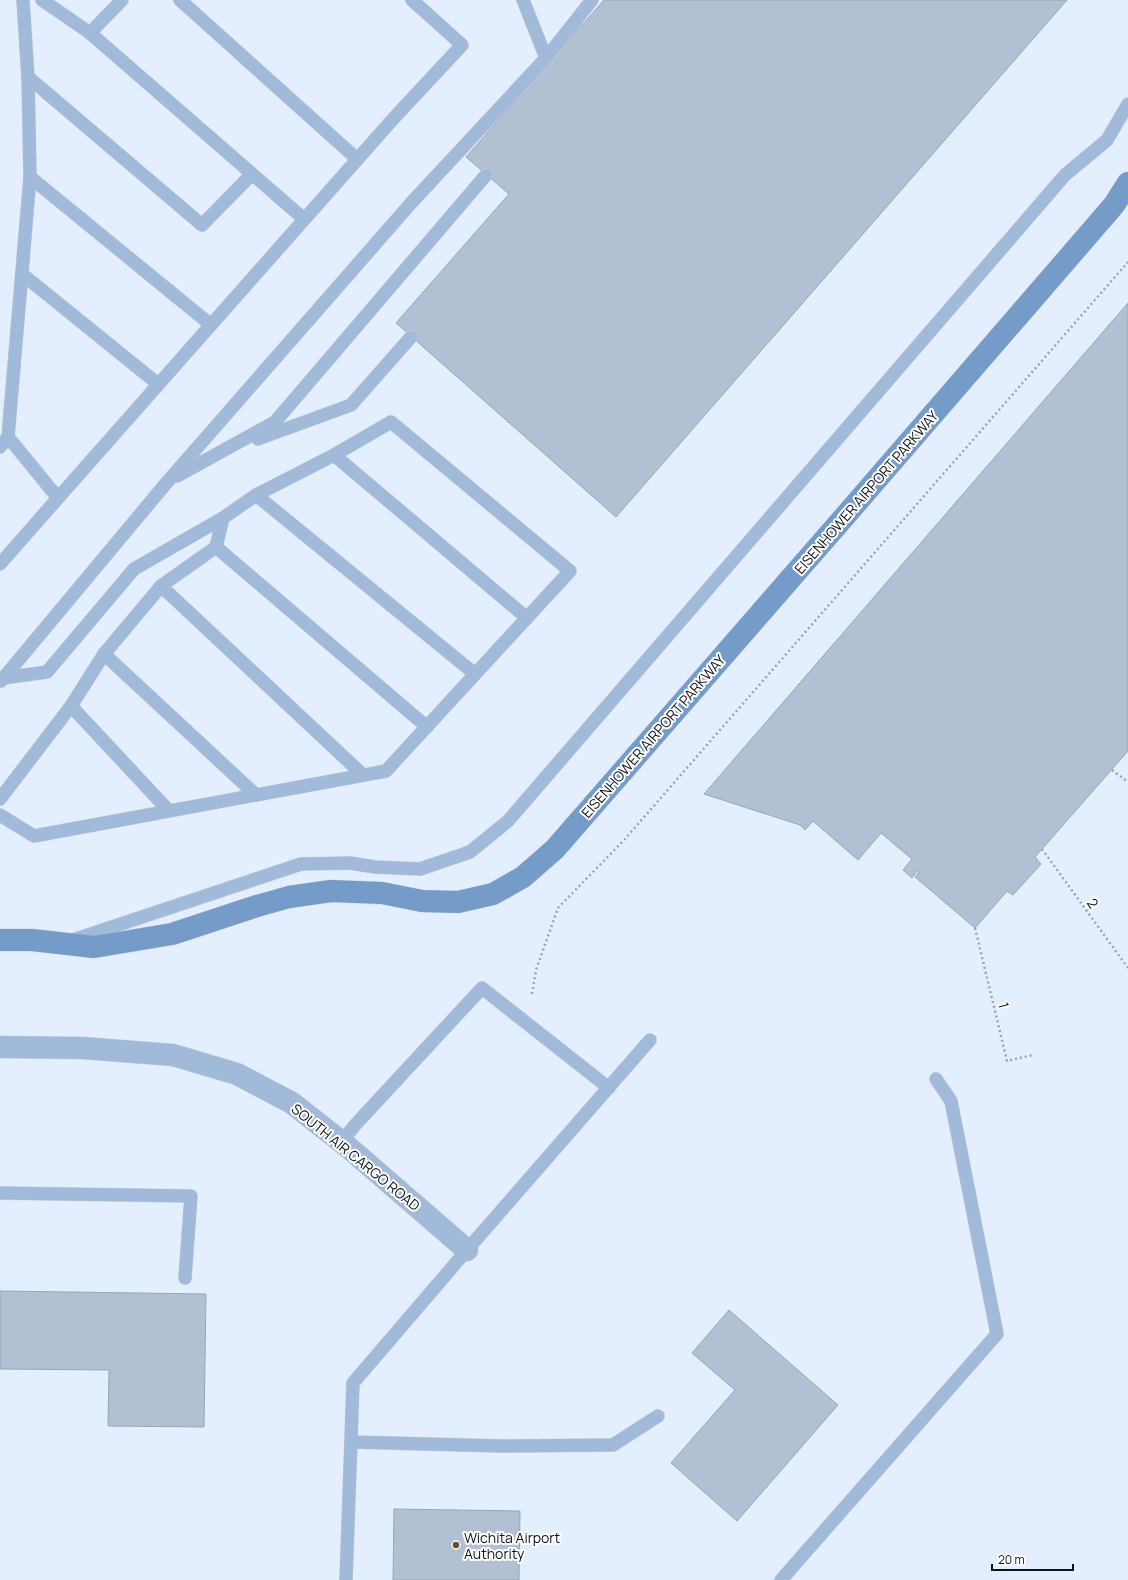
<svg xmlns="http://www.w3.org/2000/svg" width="1128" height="1580" font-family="Manrope,sans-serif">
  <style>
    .built { fill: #e3efff }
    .building { fill: #b2c0d3; stroke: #98a6b8 }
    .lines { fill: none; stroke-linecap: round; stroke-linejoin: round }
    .service-casing { stroke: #d1d4d8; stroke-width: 14 }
    .minor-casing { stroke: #d1d4d8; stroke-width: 23 }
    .secondary-casing { stroke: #d1d4d8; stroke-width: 23 }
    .path { stroke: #a0a4a9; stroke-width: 2.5; stroke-dasharray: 2 3; stroke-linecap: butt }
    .service { stroke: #a1bada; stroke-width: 13 }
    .minor { stroke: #a1bada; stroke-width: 22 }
    .secondary { stroke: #759bc9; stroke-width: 22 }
    .poi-dot { fill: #6f5025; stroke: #fff; stroke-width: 1.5 }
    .labels { text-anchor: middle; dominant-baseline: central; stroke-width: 4; stroke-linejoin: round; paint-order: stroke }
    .street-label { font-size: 14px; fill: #0c1117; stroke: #fff }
    .poi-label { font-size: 14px; fill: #0c1117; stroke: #fff; text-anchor: start }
  </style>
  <rect width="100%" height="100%" fill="#f6f9fd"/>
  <!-- built -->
  <rect class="built" x="0" y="0" width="1128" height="1580"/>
  <!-- building -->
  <g class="building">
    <path d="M604 0H1067L616 517 396 323 509 194 466 157Z"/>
    <path d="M1128 303V751L1035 857 1041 864 1013 895 1007 891 975 928 915 877 919 872 917 871 912 878 903 870 912 859 881 833 858 860 813 821 805 830 800 825 704 794Z"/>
    <path d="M0 1291 206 1294 204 1427 108 1426 109 1370 0 1369Z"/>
    <path d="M729 1310 838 1405 737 1521 671 1463 735 1390 692 1353Z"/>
    <path d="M394 1509 520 1511 519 1580H393Z"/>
  </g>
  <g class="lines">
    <!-- service casing -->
    <g class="service-casing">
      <g id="service">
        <path d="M23 0 28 77 30 177 8 437 58 498 393 119 462 45 412 0"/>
        <path d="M42 0 90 33 122 0"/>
        <path d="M180 0 357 159"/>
        <path d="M523 0 546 58"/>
        <path d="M90 33 304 219"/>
        <path d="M28 77 202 225 252 174"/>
        <path d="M30 177 211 325"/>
        <path d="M22 274 158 384"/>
        <path d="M258 439 351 405 411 337"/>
        <path d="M0 447 8 437"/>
        <path d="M334 455 527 618"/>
        <path d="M177 476 275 422 486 175"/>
        <path d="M256 495 475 674"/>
        <path d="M216 547 427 727"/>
        <path d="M0 564 58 498"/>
        <path d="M161 586 363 775"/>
        <path d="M104 654 256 795"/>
        <path d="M1 681 168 481 412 202 546 58 592 0"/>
        <path d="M71 706 169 811"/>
        <path d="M0 799 71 706 104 654 161 586 216 547 223 518"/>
        <path d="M0 815 34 836 386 771 570 571 391 422 334 455 256 495 223 518 134 569 47 672 3 678"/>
        <path d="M70 941 301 864 350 863 375 867 420 869 470 852 508 821 1065 175 1107 140 1128 104"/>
        <path d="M341 1142 356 1124 482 988 609 1088"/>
        <path d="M0 1193 191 1196 185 1278"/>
        <path d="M351 1442 501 1446 613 1445 658 1416"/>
        <path d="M346 1580 353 1383 467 1250 650 1040"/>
        <path d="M781 1580 997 1334 951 1101 936 1079"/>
      </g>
    </g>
    <!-- minor casing -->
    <g class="minor-casing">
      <path id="minor" d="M0 1047 82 1048 173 1055 237 1074 292 1103 348 1147 467 1250"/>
    </g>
    <!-- secondary casing -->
    <g class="secondary-casing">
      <path id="secondary" d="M0 940H32L94 947 172 934 257 906 289 897 331 891 382 893 422 901 458 902 493 894 523 877 555 849 852 508 1114 205 1128 183"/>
    </g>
    <!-- path -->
    <g class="path">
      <path d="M1112 770 1128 782"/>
      <path d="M1042 849 1128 968"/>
      <path d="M975 928 1007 1061 1033 1055"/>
      <path d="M532 994 536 970 558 908 625 839 1128 262"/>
    </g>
    <!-- service -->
    <use href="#service" class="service"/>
    <!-- minor -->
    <use href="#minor" class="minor"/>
    <!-- secondary -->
    <use href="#secondary" class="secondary"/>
  </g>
  <!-- markers -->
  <circle class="poi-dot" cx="456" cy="1545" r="4"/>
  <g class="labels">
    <!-- street labels -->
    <g class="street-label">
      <text transform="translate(866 492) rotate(-49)">EISENHOWER AIRPORT PARKWAY</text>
      <text transform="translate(653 736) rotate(-49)">EISENHOWER AIRPORT PARKWAY</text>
      <text transform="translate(1093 903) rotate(54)">2</text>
      <text transform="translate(1004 1005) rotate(76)">1</text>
      <text transform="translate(356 1157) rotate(39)">SOUTH AIR CARGO ROAD</text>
    </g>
    <!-- poi labels -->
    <g class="poi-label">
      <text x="464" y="1537">Wichita Airport<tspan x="464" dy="16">Authority</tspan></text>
    </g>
  </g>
  <!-- scale -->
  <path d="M992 1564v6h81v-6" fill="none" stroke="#0c1117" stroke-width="2"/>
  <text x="998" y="1564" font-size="12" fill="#0c1117" stroke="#ffffff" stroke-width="3" paint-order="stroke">20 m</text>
</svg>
